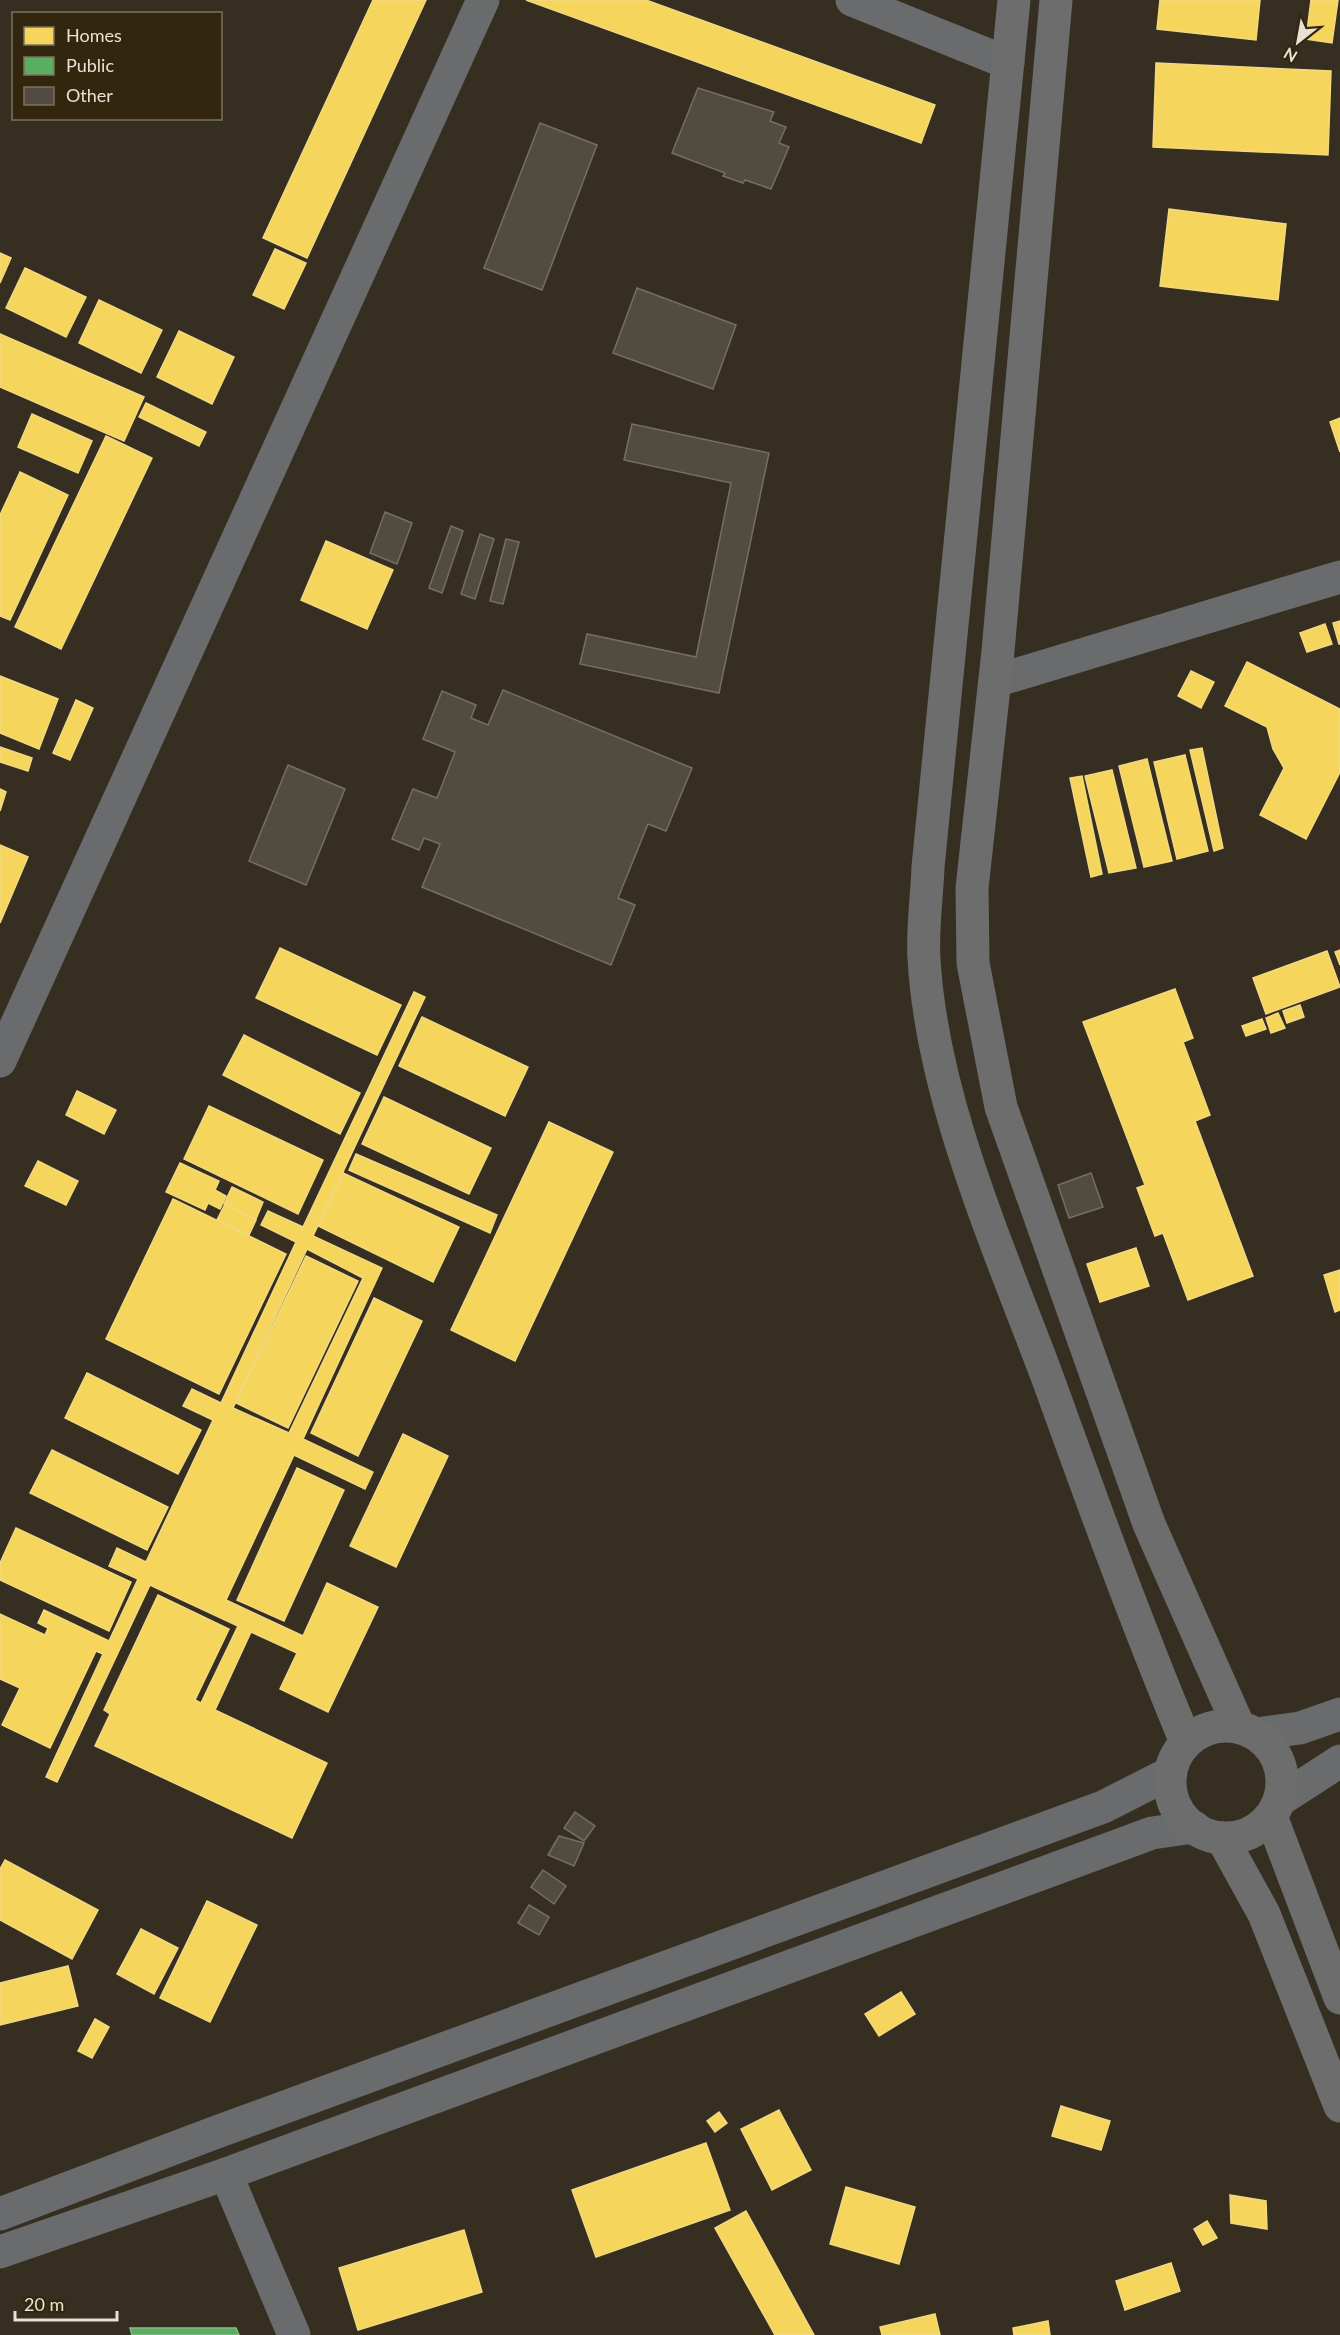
<svg xmlns="http://www.w3.org/2000/svg" width="1340" height="2335" font-family="Lato,sans-serif">
  <style>
    .homes { fill: #f6d55c; stroke: #f2d980; stroke-width: 1.5; fill-rule: evenodd }
    .public { fill: #5aae61; stroke: #85bd83; stroke-width: 1.5 }
    .building { fill: #514b40; stroke: #756e64; stroke-width: 1.5 }
    .lines { fill: none; stroke-linecap: round; stroke-linejoin: round }
    .minor { stroke: #696b6c; stroke-width: 33 }
    .tertiary { stroke: #696b6c; stroke-width: 33 }
    .secondary { stroke: #6c6d6c; stroke-width: 33 }
  </style>
  <rect width="100%" height="100%" fill="#352e21"/>
  <!-- homes -->
  <g class="homes">
    <path d="M373 0H426L307 258 263 238Z"/>
    <path d="M526 0H646L935 105 921 143Z"/>
    <path d="M1160 0H1260L1256 40 1157 29Z"/>
    <path d="M1311 0H1338L1332 43 1306 39Z"/>
    <path d="M1156 63 1331 71 1328 155 1153 147Z"/>
    <path d="M1169 209 1286 224 1278 300 1160 286Z"/>
    <path d="M275 249 306 263 284 309 253 295Z"/>
    <path d="M0 253 11 258 0 283Z"/>
    <path d="M25 268 86 297 66 337 6 308Z"/>
    <path d="M99 300 162 330 141 373 79 343Z"/>
    <path d="M179 331 234 357 212 404 157 377Z"/>
    <path d="M0 334 144 397 124 441 0 387Z"/>
    <path d="M146 403 206 432 199 446 139 417Z"/>
    <path d="M32 414 92 441 78 473 18 447Z"/>
    <path d="M1340 418V452L1330 422Z"/>
    <path d="M106 436 152 458 61 649 15 627Z"/>
    <path d="M20 472 68 495 10 620 0 616V515Z"/>
    <path d="M326 541 393 570 367 629 301 600Z"/>
    <path d="M1340 621V644H1339L1333 623Z"/>
    <path d="M1325 624 1332 644 1307 652 1300 633Z"/>
    <path d="M1247 662 1340 709V772L1306 839 1260 815 1284 768 1273 749 1267 727 1225 706Z"/>
    <path d="M1191 671 1214 682 1201 708 1178 696Z"/>
    <path d="M0 676 58 699 39 749 0 733Z"/>
    <path d="M76 700 93 708 70 760 53 753Z"/>
    <path d="M0 747 32 758 28 771 0 762Z"/>
    <path d="M1202 748 1223 848 1214 851 1190 750Z"/>
    <path d="M1185 755 1208 851 1177 859 1154 762Z"/>
    <path d="M1147 759 1172 861 1144 867 1119 766Z"/>
    <path d="M1112 770 1136 868 1109 873 1085 776Z"/>
    <path d="M1082 776 1102 874 1091 877 1070 778Z"/>
    <path d="M0 789 6 792 0 811Z"/>
    <path d="M0 845 28 857 0 923Z"/>
    <path d="M280 948 401 1005 377 1055 256 998Z"/>
    <path d="M1340 950V965L1335 952Z"/>
    <path d="M1327 951 1340 987 1266 1014 1253 978Z"/>
    <path d="M1175 989 1193 1038 1183 1042 1210 1115 1195 1121 1253 1276 1188 1300 1163 1233 1155 1236 1137 1188 1145 1185 1083 1022Z"/>
    <path d="M414 992 425 997 313 1236 382 1268 303 1439 373 1472 365 1489 294 1455 226 1600 303 1636 327 1583 378 1607 328 1712 280 1689 297 1653 251 1632 215 1710 327 1763 292 1838 95 1746 110 1714 104 1710 158 1595 229 1629 195 1700 201 1703 238 1626 150 1585 57 1782 46 1777 103 1654 96 1651 50 1748 2 1725 20 1688 0 1679V1614L45 1635 48 1628 38 1623 44 1610 109 1641 138 1579 109 1566 117 1548 146 1562 213 1420 183 1406 192 1389 221 1403 296 1242 261 1225 268 1211 303 1227ZM307 1249 363 1278 289 1433 233 1408Z"/>
    <path d="M1300 1005 1304 1017 1287 1023 1283 1011Z"/>
    <path d="M1278 1013 1285 1028 1271 1033 1266 1018Z"/>
    <path d="M422 1017 528 1067 505 1116 399 1066Z"/>
    <path d="M1262 1019 1266 1029 1246 1036 1242 1026Z"/>
    <path d="M244 1035 360 1093 340 1134 223 1075Z"/>
    <path d="M77 1091 116 1110 104 1134 66 1115Z"/>
    <path d="M384 1097 491 1148 469 1194 362 1144Z"/>
    <path d="M209 1106 323 1160 298 1214 184 1159Z"/>
    <path d="M549 1122 613 1152 515 1361 451 1330Z"/>
    <path d="M356 1154 497 1215 490 1233 349 1170Z"/>
    <path d="M38 1161 78 1181 66 1205 25 1186Z"/>
    <path d="M180 1163 219 1181 215 1190 226 1196 220 1209 208 1203 205 1210 166 1192Z"/>
    <path d="M343 1173 459 1227 433 1282 318 1226Z"/>
    <path d="M232 1187 263 1202 256 1219 224 1204Z"/>
    <path d="M173 1199 286 1254 219 1394 106 1339Z"/>
    <path d="M225 1204 256 1220 249 1235 217 1220Z"/>
    <path d="M1136 1248 1149 1286 1100 1302 1087 1264Z"/>
    <path d="M306 1256 358 1281 288 1428 236 1403Z"/>
    <path d="M1340 1270V1310L1335 1312 1324 1275Z"/>
    <path d="M374 1298 422 1321 358 1456 311 1433Z"/>
    <path d="M87 1373 201 1430 178 1474 65 1418Z"/>
    <path d="M403 1434 448 1456 396 1567 350 1546Z"/>
    <path d="M52 1450 168 1507 147 1550 30 1493Z"/>
    <path d="M297 1468 344 1490 284 1621 237 1600Z"/>
    <path d="M16 1528 131 1582 109 1631 0 1580V1563Z"/>
    <path d="M5 1860 98 1910 72 1959 0 1920V1869Z"/>
    <path d="M207 1901 257 1925 210 2022 160 1998Z"/>
    <path d="M141 1929 178 1948 154 1994 117 1974Z"/>
    <path d="M68 1966 78 2006 0 2025V1983Z"/>
    <path d="M901 1992 915 2014 879 2036 865 2014Z"/>
    <path d="M95 2019 109 2027 92 2058 78 2051Z"/>
    <path d="M1061 2106 1110 2121 1101 2150 1052 2136Z"/>
    <path d="M779 2110 811 2170 772 2190 741 2129Z"/>
    <path d="M719 2112 727 2123 715 2132 707 2121Z"/>
    <path d="M706 2143 730 2210 596 2257 572 2190Z"/>
    <path d="M846 2187 915 2207 899 2264 830 2244Z"/>
    <path d="M1230 2195 1266 2201 1267 2229 1231 2223Z"/>
    <path d="M746 2211 814 2335H775L715 2228Z"/>
    <path d="M1207 2221 1217 2238 1203 2245 1194 2229Z"/>
    <path d="M464 2230 482 2292 358 2330 339 2268Z"/>
    <path d="M1171 2263 1180 2291 1125 2310 1116 2281Z"/>
    <path d="M935 2314 940 2335H882L880 2327Z"/>
    <path d="M1048 2321 1050 2335H1014L1013 2328Z"/>
  </g>
  <!-- public -->
  <path class="public" d="M130 2328H236L239 2335H132Z"/>
  <!-- building -->
  <g class="building">
    <path d="M698 88 774 112 770 121 786 127 779 143 789 147 771 189 745 180 743 183 723 176 725 173 672 153Z"/>
    <path d="M540 123 597 145 542 290 484 268Z"/>
    <path d="M637 288 736 325 713 389 613 353Z"/>
    <path d="M632 424 769 453 719 693 580 664 587 634 696 657 731 483 624 460Z"/>
    <path d="M385 512 412 523 397 564 370 553Z"/>
    <path d="M451 526 463 531 442 593 429 588Z"/>
    <path d="M480 534 494 539 475 599 461 594Z"/>
    <path d="M506 539 519 542 503 604 490 601Z"/>
    <path d="M503 690 692 768 666 831 648 824 618 898 635 905 611 965 422 887 440 844 424 838 419 850 392 839 413 789 437 798 455 752 423 739 442 691 476 705 471 718 488 725Z"/>
    <path d="M288 765 345 789 306 885 249 861Z"/>
    <path d="M1091 1173 1103 1207 1069 1218 1058 1185Z"/>
    <path d="M575 1812 595 1826 584 1841 564 1828Z"/>
    <path d="M559 1836 584 1843 574 1866 548 1855Z"/>
    <path d="M543 1870 566 1886 554 1904 531 1887Z"/>
    <path d="M529 1905 549 1917 539 1935 518 1923Z"/>
  </g>
  <g class="lines">
    <!-- minor -->
    <g class="minor">
      <path d="M852 0 1008 63"/>
      <path d="M995 681 1340 577"/>
      <path d="M0 1061 483 0"/>
      <path d="M226 2174 294 2335"/>
    </g>
    <!-- tertiary -->
    <g class="tertiary">
      <path d="M1256 1734 1300 1728 1340 1714"/>
      <path d="M1280 1800 1340 1761"/>
      <path d="M0 2214 214 2133 1103 1807 1170 1773"/>
      <path d="M0 2252 226 2174 1152 1833 1194 1827"/>
    </g>
    <!-- secondary -->
    <g class="secondary">
      <path d="M1014 0 928 867C927 897 922 929 924 959 932 1099 999 1248 1048 1379 1092 1501 1136 1622 1186 1742"/>
      <path d="M1056 0 998 651 972 888 973 963 1001 1107 1149 1524 1239 1727"/>
      <circle cx="1226" cy="1782" r="56"/>
      <path d="M1271 1816 1340 1998"/>
      <path d="M1222 1838 1264 1914 1340 2106"/>
    </g>
  </g>
  <!-- legend -->
  <rect x="12" y="12" width="210" height="108" fill="#32260f" stroke="#7b715d" stroke-width="1.5"/>
  <rect x="24" y="27" width="30" height="18" fill="#f6d55c" stroke="#7b715d" stroke-width="1.5"/>
  <text x="66" y="42" font-size="18" fill="#e9e1d3">Homes</text>
  <rect x="24" y="57" width="30" height="18" fill="#5aae61" stroke="#7b715d" stroke-width="1.5"/>
  <text x="66" y="72" font-size="18" fill="#e9e1d3">Public</text>
  <rect x="24" y="87" width="30" height="18" fill="#514b40" stroke="#7b715d" stroke-width="1.5"/>
  <text x="66" y="102" font-size="18" fill="#e9e1d3">Other</text>
  <!-- north arrow -->
  <g transform="translate(1298 42) rotate(211)" stroke="#32260f" stroke-width="4.5" paint-order="stroke">
  <path d="M0-4.5L10 22L0 15L-10 22Z" fill="#e9e1d3"/>
  <text y="-9" font-size="16" font-weight="bold" text-anchor="middle" fill="#e9e1d3">N</text>
  </g>
  <!-- scale -->
  <path d="M15 2311v9h102v-9" fill="none" stroke="#e9e1d3" stroke-width="3"/>
  <text x="24" y="2311" font-size="18" fill="#e9e1d3" stroke="#32260f" stroke-width="4.5" paint-order="stroke">20 m</text>
</svg>
